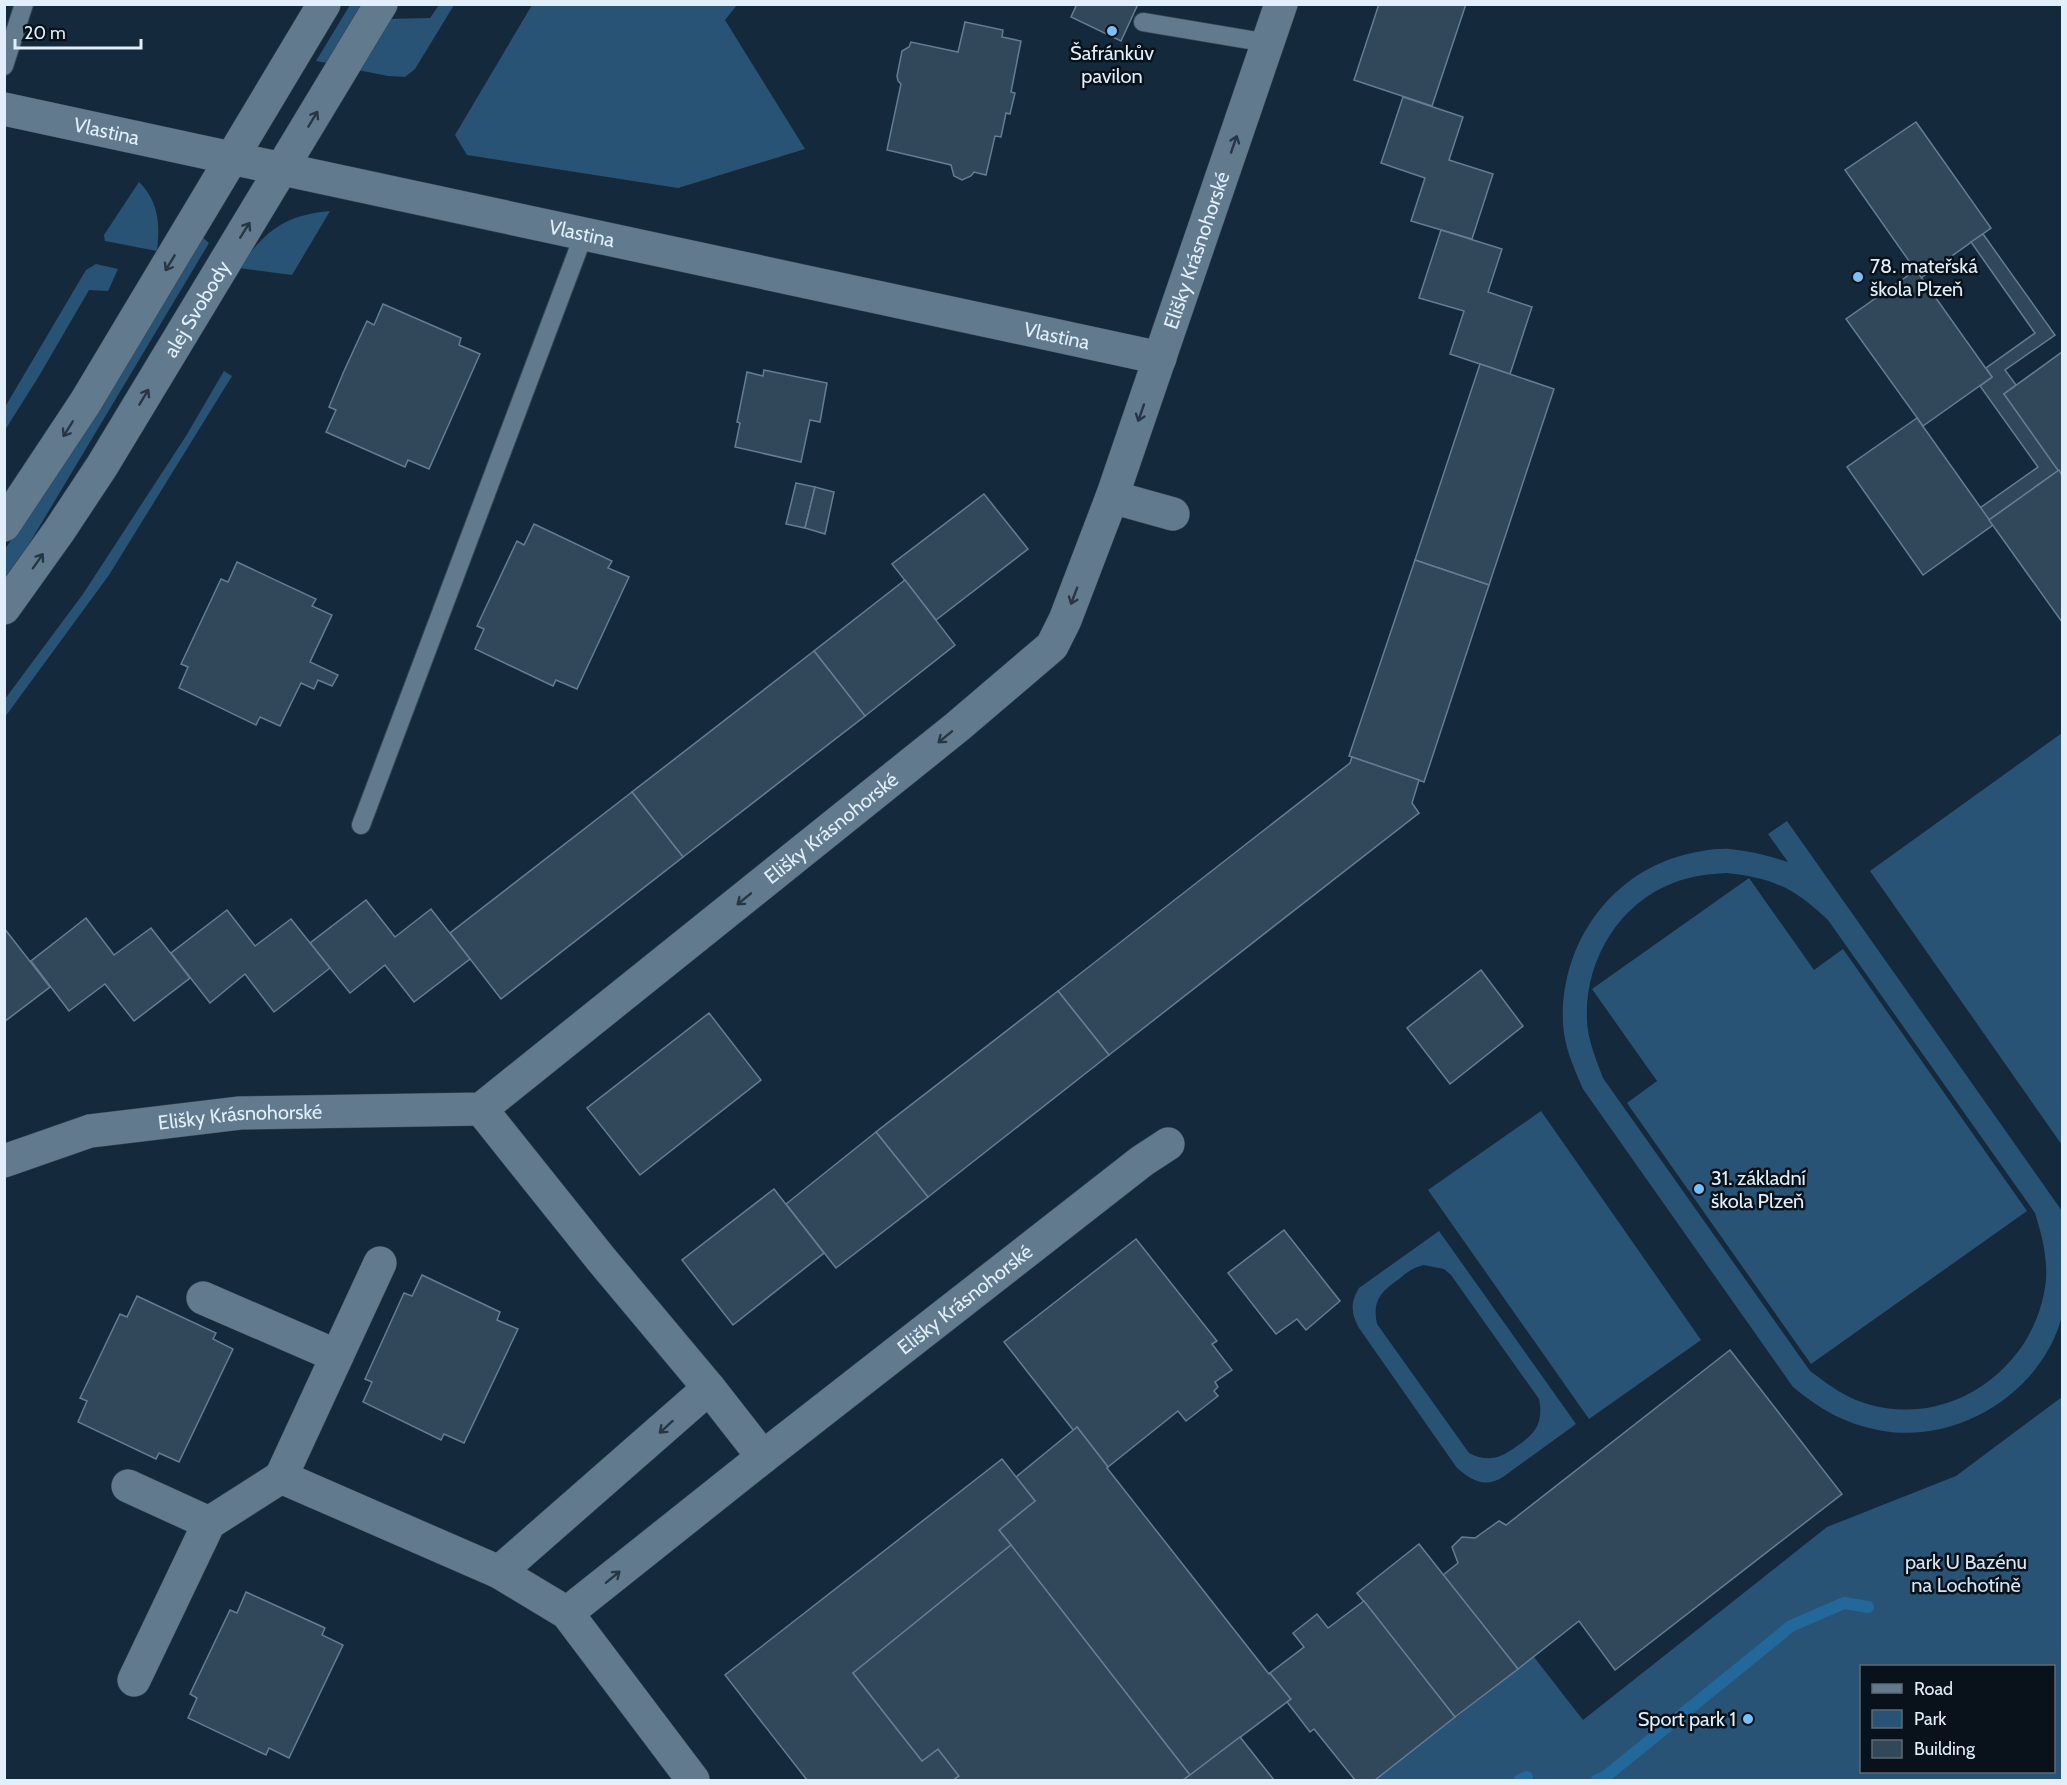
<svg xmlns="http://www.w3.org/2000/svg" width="2067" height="1785" font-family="Cabin,sans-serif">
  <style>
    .green { fill: #295375; fill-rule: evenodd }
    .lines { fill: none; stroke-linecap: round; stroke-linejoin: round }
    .stream { stroke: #22689b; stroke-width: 12 }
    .building { fill: #31485b; stroke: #657d92; stroke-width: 1.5 }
    .lane-casing { stroke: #364756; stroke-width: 20 }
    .street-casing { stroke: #364756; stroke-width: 34 }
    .secondary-casing { stroke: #364756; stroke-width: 34 }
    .lane { stroke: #617a8e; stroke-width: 18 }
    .street { stroke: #617a8e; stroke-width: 33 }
    .secondary { stroke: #617a8e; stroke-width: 33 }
    .oneway { stroke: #283643 }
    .poi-dot { fill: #79bff8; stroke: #09121a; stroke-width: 2 }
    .labels { text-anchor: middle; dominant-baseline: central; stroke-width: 5; stroke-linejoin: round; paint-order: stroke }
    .poi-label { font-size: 20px; fill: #e1effb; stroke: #09121a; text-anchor: start }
    .street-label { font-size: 20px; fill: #e1effb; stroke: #09121a }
    .park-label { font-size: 20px; fill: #d5e6f5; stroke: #09121a }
  </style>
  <rect width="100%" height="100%" fill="#142a3c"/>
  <!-- green -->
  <g class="green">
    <path d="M350 5H362L327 63 316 61Z"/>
    <path d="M439 5H454L415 69 405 77 388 76 358 70 384 19 430 18Z"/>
    <path d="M737 5 725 20 805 149 678 188 467 155 455 135 532 5Z"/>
    <path d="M139 182C159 202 160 224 157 251L105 241 104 235Z"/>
    <path d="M330 211 292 275 239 268C265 231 284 215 330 211Z"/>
    <path d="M202 237 209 243 5 584V549L62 467Z"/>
    <path d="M96 264 118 269 108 291 89 290 39 376 5 430V407L86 270Z"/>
    <path d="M224 371 232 376 109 575 5 717V699L83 594 186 436Z"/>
    <path d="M2062 733V1145L1870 871Z"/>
    <path d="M1787 821 2062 1211V1316C2042 1393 1956 1446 1878 1430 1843 1423 1820 1409 1793 1387L1583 1089C1574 1068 1564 1047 1563 1023 1560 947 1607 877 1680 856 1696 852 1714 848 1730 849 1750 851 1769 856 1788 862L1768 834ZM1727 873C1773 878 1794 888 1828 920L2035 1213C2043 1239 2050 1266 2044 1293 2028 1377 1938 1433 1856 1400 1839 1393 1825 1382 1810 1371L1603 1078C1596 1059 1588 1041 1587 1021 1584 962 1618 904 1673 883 1691 876 1708 874 1727 873Z"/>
    <path d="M1749 878 1814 970 1843 949 2027 1211 1811 1364 1627 1103 1657 1081 1592 989Z"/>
    <path d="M1541 1111 1701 1340 1589 1419 1428 1190Z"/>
    <path d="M1439 1231 1576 1424 1503 1477C1485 1488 1472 1481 1457 1468L1359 1328C1351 1313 1350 1303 1359 1288ZM1424 1265 1444 1269 1451 1275 1539 1399C1544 1423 1535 1434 1517 1446 1501 1458 1488 1463 1469 1453L1377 1324C1372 1300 1381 1292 1399 1279 1407 1272 1414 1267 1424 1265Z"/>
    <path d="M2062 1397V1780H1375L1534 1657 1583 1720 1827 1527 1956 1476ZM1862 1666H2054V1772H1862Z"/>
  </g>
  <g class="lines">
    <!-- stream -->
    <g class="stream">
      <path d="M1520 1780 1527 1777"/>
      <path d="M1597 1780 1605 1777 1791 1626 1844 1603 1868 1607"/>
    </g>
  </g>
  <!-- building -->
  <g class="building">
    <path d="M1077 4H1138L1121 41 1071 17Z"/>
    <path d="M1379 4H1466L1432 106 1354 80Z"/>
    <path d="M965 22 1003 30 1002 37 1021 41 1011 92 1015 93 1010 114 1006 113 1001 137 995 136 986 175 974 172 971 176 962 180 954 176 951 165 887 150 901 84 898 81 897 76 902 51 909 47 911 42 958 52Z"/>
    <path d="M1403 97 1463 117 1449 160 1493 174 1472 239 1411 221 1425 178 1381 163Z"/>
    <path d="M1916 122 1991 228 1921 278 1845 170Z"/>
    <path d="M1441 230 1502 249 1488 292 1532 307 1510 374 1450 354 1464 311 1419 298Z"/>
    <path d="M1983 234 2055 335 2005 370 2016 385 2004 394 2059 470 1989 520 1980 508 2038 467 1980 386 1992 377 1986 368 2035 333 1971 242Z"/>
    <path d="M1916 270 1992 377 1923 426 1846 319Z"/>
    <path d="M383 304 461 338 459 345 480 354 429 469 408 460 405 467 326 432 336 410 329 407 344 371 367 321 374 325Z"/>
    <path d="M2062 352V476L2004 394Z"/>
    <path d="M1480 364 1554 389 1489 585 1415 560Z"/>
    <path d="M764 370 827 383 820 422 810 420 801 462 735 447 740 423 737 422 747 372 763 376Z"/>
    <path d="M1917 418 1993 525 1923 575 1847 467Z"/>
    <path d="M2059 470 2062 476V622L1989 520Z"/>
    <path d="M796 483 815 487 805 528 786 524Z"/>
    <path d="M815 487 834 492 825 534 805 528Z"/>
    <path d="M984 494 1028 549 936 620 892 564Z"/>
    <path d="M534 524 612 561 608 568 629 577 577 689 556 680 553 686 475 649 484 629 477 626 517 541 524 545Z"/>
    <path d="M1415 560 1489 585 1424 782 1349 756Z"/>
    <path d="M237 562 316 599 312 606 332 615 310 662 338 675 332 686 318 680 314 689 301 683 280 726 260 717 256 725 179 688 188 667 181 664 221 579 228 582Z"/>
    <path d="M905 580 955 645 865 716 814 651Z"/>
    <path d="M814 651 865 716 683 857 632 792Z"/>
    <path d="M1352 757 1419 780 1412 803 1419 813 1109 1055 1058 991 1350 763Z"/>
    <path d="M632 792 683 857 501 999 450 933Z"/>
    <path d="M366 900 395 937 431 909 470 959 414 1002 385 965 350 993 310 943Z"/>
    <path d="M227 910 255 946 291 919 330 968 274 1012 245 974 210 1003 171 953Z"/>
    <path d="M86 918 114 955 151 928 190 978 134 1021 105 984 69 1011 31 961Z"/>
    <path d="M4 928 50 987 4 1022Z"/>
    <path d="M1481 970 1523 1026 1450 1084 1407 1028Z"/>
    <path d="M1058 991 1109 1055 928 1197 876 1132Z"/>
    <path d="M709 1013 761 1080 640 1175 587 1108Z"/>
    <path d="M876 1132 928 1197 836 1268 786 1204Z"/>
    <path d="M774 1189 824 1253 733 1325 682 1260Z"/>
    <path d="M1284 1230 1340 1301 1306 1330 1297 1319 1276 1334 1228 1273Z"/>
    <path d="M1136 1239 1217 1341 1212 1344 1232 1370 1215 1382 1218 1387 1214 1391 1218 1396 1186 1421 1178 1411 1108 1467 1077 1427 1074 1431 1004 1342Z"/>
    <path d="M422 1275 500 1312 497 1320 518 1329 464 1443 444 1434 441 1440 363 1402 372 1382 365 1379 404 1293 412 1296Z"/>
    <path d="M137 1296 216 1333 213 1339 233 1349 179 1462 159 1453 156 1459 78 1422 87 1401 80 1398 120 1314 127 1317Z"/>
    <path d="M1730 1350 1842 1494 1615 1670 1579 1621 1518 1669 1443 1575 1458 1563 1452 1547 1462 1537 1475 1538 1499 1521 1506 1525Z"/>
    <path d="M1077 1427 1108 1467 1107 1468 1269 1674 1270 1673 1291 1699 1190 1775 999 1530 1035 1501 1016 1477Z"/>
    <path d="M1002 1459 1035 1501 999 1530 1011 1545 853 1673 922 1761 938 1749 959 1776 953 1780H807L725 1675Z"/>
    <path d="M1419 1544 1518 1669 1455 1717 1357 1593Z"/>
    <path d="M1011 1545 1190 1775 1183 1780H953L959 1776 938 1749 922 1761 853 1673Z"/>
    <path d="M246 1592 325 1628 322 1635 343 1645 289 1758 269 1748 266 1755 188 1718 197 1698 190 1694 230 1610 237 1613Z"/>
    <path d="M1364 1601 1455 1717 1375 1780H1355L1314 1729 1310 1732 1287 1702 1291 1699 1270 1673 1304 1647 1293 1633 1317 1614 1328 1628Z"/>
    <path d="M1240 1737 1274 1780H1183L1190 1775Z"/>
  </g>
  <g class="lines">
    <!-- lane casing -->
    <g class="lane-casing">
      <g id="lane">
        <path d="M1143 22 1268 43"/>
        <path d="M4 66 24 4"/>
        <path d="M361 825 584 234"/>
      </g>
    </g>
    <!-- street casing -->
    <g class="street-casing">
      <g id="street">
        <path id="s1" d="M4 109 1160 358"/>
        <path d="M1112 497 1173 514"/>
        <path id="s2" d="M481 1109 601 1259 709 1388 763 1457 1142 1161 1168 1144"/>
        <path id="s3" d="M4 1161 90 1131 240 1113 481 1109 957 727 1052 646 1065 620 1112 497 1281 4"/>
        <path d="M203 1298 337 1356"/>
        <path d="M281 1477 380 1263"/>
        <path d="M128 1486 209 1523"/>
        <path d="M499 1572 709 1388"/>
        <path d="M567 1613 763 1457"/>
        <path d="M134 1680 209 1523 281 1477 499 1572 567 1613 693 1780"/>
      </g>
    </g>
    <!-- secondary casing -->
    <g class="secondary-casing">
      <g id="secondary">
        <path d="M4 525 85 403 324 4"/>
        <path id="s4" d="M4 608 59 531 102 466 381 4"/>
      </g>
    </g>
    <!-- lane -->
    <use href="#lane" class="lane"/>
    <!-- street -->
    <use href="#street" class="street"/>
    <!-- secondary -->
    <use href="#secondary" class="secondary"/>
  </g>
  <!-- one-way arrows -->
  <defs><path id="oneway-shaft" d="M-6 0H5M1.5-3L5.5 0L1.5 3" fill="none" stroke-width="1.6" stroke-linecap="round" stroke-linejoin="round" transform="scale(1.5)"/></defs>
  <g class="oneway">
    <use href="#oneway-shaft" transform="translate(313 119) rotate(-59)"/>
    <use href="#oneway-shaft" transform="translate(1234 144) rotate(-71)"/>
    <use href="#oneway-shaft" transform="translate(245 230) rotate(-58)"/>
    <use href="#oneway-shaft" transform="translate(170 263) rotate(121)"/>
    <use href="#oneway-shaft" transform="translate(144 397) rotate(-59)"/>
    <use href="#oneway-shaft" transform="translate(1141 413) rotate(109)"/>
    <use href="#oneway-shaft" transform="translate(68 429) rotate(122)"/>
    <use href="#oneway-shaft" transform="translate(38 561) rotate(-55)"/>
    <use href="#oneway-shaft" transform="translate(1074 596) rotate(111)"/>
    <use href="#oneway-shaft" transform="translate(945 737) rotate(141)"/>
    <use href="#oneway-shaft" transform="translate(744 899) rotate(141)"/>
    <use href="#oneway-shaft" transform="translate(666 1427) rotate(138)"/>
    <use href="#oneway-shaft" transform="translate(613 1577) rotate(-39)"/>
  </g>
  <!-- markers -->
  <g class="poi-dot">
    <circle cx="1112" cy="31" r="6"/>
    <circle cx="1858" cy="277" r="6"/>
    <circle cx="1699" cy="1189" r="6"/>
    <circle cx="1748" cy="1719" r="6"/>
  </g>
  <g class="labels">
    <!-- poi labels -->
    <g class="poi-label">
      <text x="1112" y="53" text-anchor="middle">Šafránkův<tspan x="1112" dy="23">pavilon</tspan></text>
      <text x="1870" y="266">78. mateřská<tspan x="1870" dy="23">škola Plzeň</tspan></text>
      <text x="1711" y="1178">31. základní<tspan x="1711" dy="23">škola Plzeň</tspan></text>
      <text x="1736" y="1719" text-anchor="end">Sport park 1</text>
    </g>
    <!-- street labels -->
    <g class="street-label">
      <text stroke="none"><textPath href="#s1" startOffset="105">Vlastina</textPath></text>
      <text stroke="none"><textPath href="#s1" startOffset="591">Vlastina</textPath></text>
      <text stroke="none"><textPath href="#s3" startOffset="1640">Elišky Krásnohorské</textPath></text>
      <text stroke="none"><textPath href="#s4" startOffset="356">alej Svobody</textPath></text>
      <text stroke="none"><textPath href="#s1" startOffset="1077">Vlastina</textPath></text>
      <text stroke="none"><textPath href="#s3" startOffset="932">Elišky Krásnohorské</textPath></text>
      <text stroke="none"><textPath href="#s3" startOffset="242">Elišky Krásnohorské</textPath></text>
      <text stroke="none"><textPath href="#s2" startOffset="704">Elišky Krásnohorské</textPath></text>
    </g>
    <!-- park labels -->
    <g class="park-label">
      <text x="1966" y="1562">park U Bazénu<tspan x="1966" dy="23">na Lochotíně</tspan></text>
    </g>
  </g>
  <!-- border -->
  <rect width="2067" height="1785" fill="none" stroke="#e1effb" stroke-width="12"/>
  <!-- legend -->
  <rect x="1860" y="1665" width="195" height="108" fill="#09121a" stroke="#5f6a74" stroke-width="1.5"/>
  <rect x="1872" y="1684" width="30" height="9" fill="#617a8e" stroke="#5f6a74" stroke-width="1.5"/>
  <text x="1914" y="1695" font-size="18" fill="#e1effb">Road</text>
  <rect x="1872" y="1710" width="30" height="18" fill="#295375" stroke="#5f6a74" stroke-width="1.5"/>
  <text x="1914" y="1725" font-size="18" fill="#e1effb">Park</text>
  <rect x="1872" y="1740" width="30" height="18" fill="#31485b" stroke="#5f6a74" stroke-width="1.5"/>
  <text x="1914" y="1755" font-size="18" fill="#e1effb">Building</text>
  <!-- scale -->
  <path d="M15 39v9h126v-9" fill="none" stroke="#e1effb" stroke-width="3"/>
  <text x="24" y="39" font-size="18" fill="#e1effb" stroke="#09121a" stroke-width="4.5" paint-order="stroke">20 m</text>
</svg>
